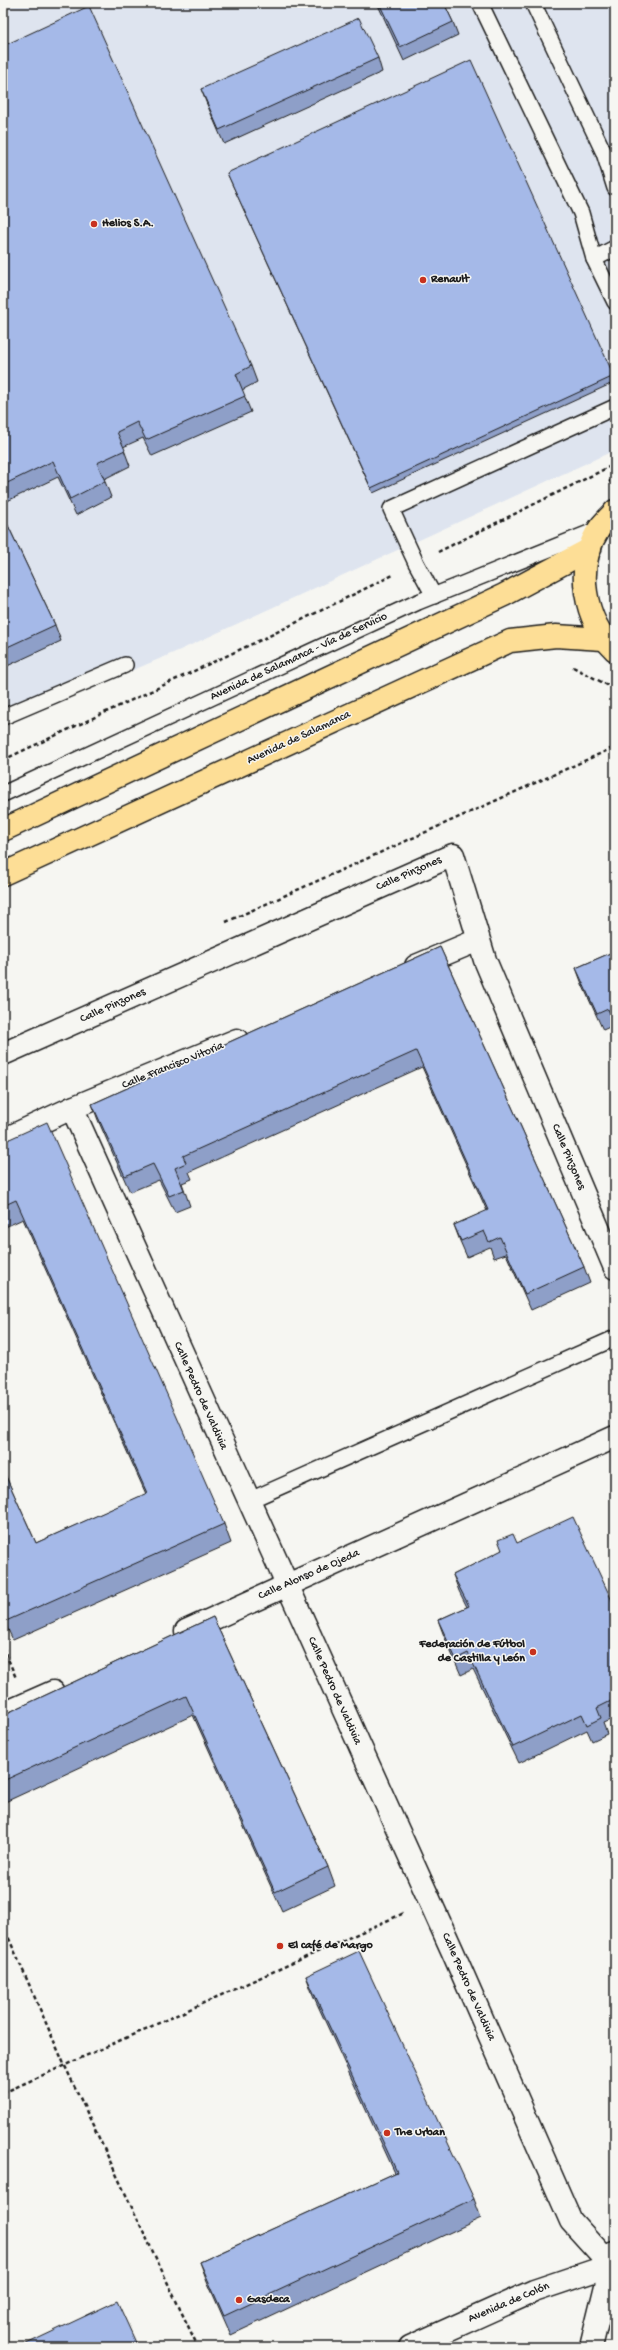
<svg xmlns="http://www.w3.org/2000/svg" width="618" height="2350" font-family="'Gochi Hand',sans-serif">
  <style>
    .built { fill: #dee4ef }
    .lines { fill: none; stroke-linecap: round; stroke-linejoin: round }
    .lane-casing { stroke: #1c1c1c; stroke-width: 18 }
    .street-casing { stroke: #1c1c1c; stroke-width: 25 }
    .highway-casing { stroke: #1c1c1c; stroke-width: 25 }
    .path { stroke: #1c1c1c; stroke-width: 2.5; stroke-dasharray: 4 3; stroke-linecap: butt }
    .lane { stroke: #f6f6f2; stroke-width: 15 }
    .street { stroke: #f6f6f2; stroke-width: 22 }
    .highway { stroke: #fdde96; stroke-width: 22 }
    .wall { fill: #8e9fc8; stroke: #1c1c1c }
    .building { fill: #a5b9e8; stroke: #1c1c1c }
    .poi-dot { fill: #c8321e; stroke: #f6f6f2; stroke-width: 1.5 }
    .labels { text-anchor: middle; dominant-baseline: central; stroke-width: 3; stroke-linejoin: round; paint-order: stroke }
    .poi-label { font-size: 12px; font-weight: bold; fill: #1c1c1c; stroke: #f6f6f2; text-anchor: start }
    .street-label { font-size: 12px; fill: #1c1c1c; stroke: #f6f6f2 }
  </style>
  <rect width="100%" height="100%" fill="#f6f6f2"/>
  <filter id="ink" filterUnits="userSpaceOnUse"><feTurbulence type="fractalNoise" baseFrequency=".025" numOctaves="2"/><feDisplacementMap in="SourceGraphic" scale="8" xChannelSelector="R" yChannelSelector="G"/><feConvolveMatrix kernelMatrix="1 2 1 2 8 2 1 2 1" color-interpolation-filters="sRGB"/></filter>
  <g filter="url(#ink)">
    <!-- built -->
    <path class="built" d="M3 3H615V450L180 650 3 726Z"/>
    <g class="lines">
      <!-- lane casing -->
      <g class="lane-casing">
        <g id="lane">
          <path d="M480 3 581 213 594 259 615 302"/>
          <path d="M533 3 604 153 615 188"/>
          <path d="M594 259 615 248"/>
          <path d="M434 596 416 563 391 509 615 407"/>
          <path d="M3 717 125 665"/>
          <path d="M3 794 418 602 599 529"/>
          <path d="M248 1501 615 1338"/>
        </g>
      </g>
      <!-- street casing -->
      <g class="street-casing">
        <g id="street">
          <path d="M416 966 478 940"/>
          <path d="M3 1054 453 855 485 960 615 1268"/>
          <path d="M72 1108 452 1950 571 2221 611 2265"/>
          <path d="M3 1140 72 1108 237 1040"/>
          <path d="M186 1631 615 1437"/>
          <path d="M3 1714 53 1692"/>
          <path d="M410 2347 534 2291 611 2265"/>
          <path d="M591 2347 614 2253"/>
        </g>
      </g>
      <!-- highway casing -->
      <g class="highway-casing">
        <g id="highway">
          <path d="M615 511C610 517 603 523 599 529 574 567 584 620 615 650"/>
          <path d="M3 830 504 595 590 549"/>
          <path d="M3 874 510 641 556 636 603 639"/>
        </g>
      </g>
      <!-- path -->
      <g class="path">
        <path d="M609 482 615 478"/>
        <path d="M438 552 615 464"/>
        <path d="M573 667 615 689"/>
        <path d="M3 760 267 637 395 574"/>
        <path d="M226 922 615 747"/>
        <path d="M3 1647 16 1678"/>
        <path d="M3 1925 64 2064 198 2347"/>
        <path d="M3 2093 404 1913"/>
      </g>
      <!-- lane -->
      <use href="#lane" class="lane"/>
      <!-- street -->
      <use href="#street" class="street"/>
      <!-- highway -->
      <use href="#highway" class="highway"/>
    </g>
    <!-- wall -->
    <g class="wall">
      <path d="M377 3H444L453 22 458 35 404 61Z"/>
      <path d="M3 46 251 366 257 382 242 390 251 412 152 456 143 438 123 447 130 466 104 479 111 497 76 515 58 477 3 503Z"/>
      <path d="M378 58 382 72 224 144 206 102 201 89Z"/>
      <path d="M227 173 614 376 615 382 373 493Z"/>
      <path d="M3 515 55 625 61 641 3 668Z"/>
      <path d="M440 947 584 1267 590 1283 531 1310 506 1254 494 1258 490 1247 467 1257 460 1241 454 1225 487 1211 422 1067 189 1172 192 1179 182 1183 190 1206 175 1212 159 1180 130 1192 98 1120 92 1104Z"/>
      <path d="M615 951V1027L614 1025 603 1030 582 984 576 968Z"/>
      <path d="M3 1142 224 1524 231 1543 13 1640 3 1619V1470L36 1543 146 1494 23 1219 3 1228Z"/>
      <path d="M517 1543 615 1607V1718L603 1723 607 1734 592 1741 587 1730 519 1763 473 1669 461 1675 444 1636 438 1620 467 1607 459 1591 453 1575Z"/>
      <path d="M213 1617 328 1867 335 1886 282 1911 193 1715 3 1803V1715Z"/>
      <path d="M306 1976 474 2199 481 2218 231 2335 207 2281 200 2262 395 2173 313 1995Z"/>
    </g>
    <!-- building -->
    <g class="building">
      <path d="M379 3H444L453 22 400 47Z"/>
      <path d="M89 6 251 366 236 374 245 396 146 440 137 422 117 432 125 450 97 463 105 481 70 499 53 461 3 485V46Z"/>
      <path d="M359 18 378 58 219 130 201 89Z"/>
      <path d="M471 60 614 376 371 488 227 173Z"/>
      <path d="M3 515 55 625 3 649Z"/>
      <path d="M440 947 584 1267 525 1294 500 1237 489 1242 484 1231 461 1241 454 1225 488 1210 416 1051 183 1156 186 1163 175 1168 184 1190 169 1196 153 1164 125 1176 92 1104Z"/>
      <path d="M615 951V1025L608 1009 597 1014 576 968Z"/>
      <path d="M47 1122 224 1524 6 1621 3 1615V1470L36 1543 147 1493 16 1200 3 1206V1142Z"/>
      <path d="M573 1517 615 1607V1699L597 1708 601 1718 587 1725 582 1714 513 1747 468 1653 456 1659 438 1620 469 1606 453 1575 502 1550 498 1540 513 1534 517 1543Z"/>
      <path d="M213 1617 328 1867 275 1892 186 1696 3 1781V1715Z"/>
      <path d="M359 1951 474 2199 224 2316 200 2262 397 2172 306 1976Z"/>
      <path d="M117 2301 138 2347H20Z"/>
    </g>
  </g>
  <!-- markers -->
  <g class="poi-dot">
    <circle cx="94" cy="224" r="4"/>
    <circle cx="423" cy="280" r="4"/>
    <circle cx="533" cy="1652" r="4"/>
    <circle cx="280" cy="1946" r="4"/>
    <circle cx="387" cy="2133" r="4"/>
    <circle cx="239" cy="2300" r="4"/>
  </g>
  <g class="labels">
    <!-- poi labels -->
    <g class="poi-label">
      <text x="102" y="224">Helios S.A.</text>
      <text x="431" y="280">Renault</text>
      <text x="525" y="1645" text-anchor="end">Federación de Fútbol<tspan x="525" dy="14">de Castilla y León</tspan></text>
      <text x="288" y="1946">El café de Margo</text>
      <text x="395" y="2133">The Urban</text>
      <text x="247" y="2300">Gasdeca</text>
    </g>
    <!-- street labels -->
    <g class="street-label">
      <text transform="translate(299 657) rotate(-25)">Avenida de Salamanca - Vía de Servicio</text>
      <text transform="translate(299 738) rotate(-25)">Avenida de Salamanca</text>
      <text transform="translate(409 874) rotate(-24)">Calle Pinzones</text>
      <text transform="translate(113 1006) rotate(-24)">Calle Pinzones</text>
      <text transform="translate(173 1066) rotate(-22)">Calle Francisco Vitoria</text>
      <text transform="translate(568 1157) rotate(67)">Calle Pinzones</text>
      <text transform="translate(200 1396) rotate(66)">Calle Pedro de Valdivia</text>
      <text transform="translate(309 1575) rotate(-24)">Calle Alonso de Ojeda</text>
      <text transform="translate(334 1691) rotate(66)">Calle Pedro de Valdivia</text>
      <text transform="translate(468 1987) rotate(66)">Calle Pedro de Valdivia</text>
      <text transform="translate(509 2303) rotate(-23)">Avenida de Colón</text>
    </g>
  </g>
  <!-- margin -->
  <rect width="618" height="2350" fill="none" stroke="#f6f6f2" stroke-width="16"/>
  <rect x="8" y="8" width="602" height="2334" fill="none" stroke="#1c1c1c" stroke-width="1.5" filter="url(#ink)"/>
</svg>
